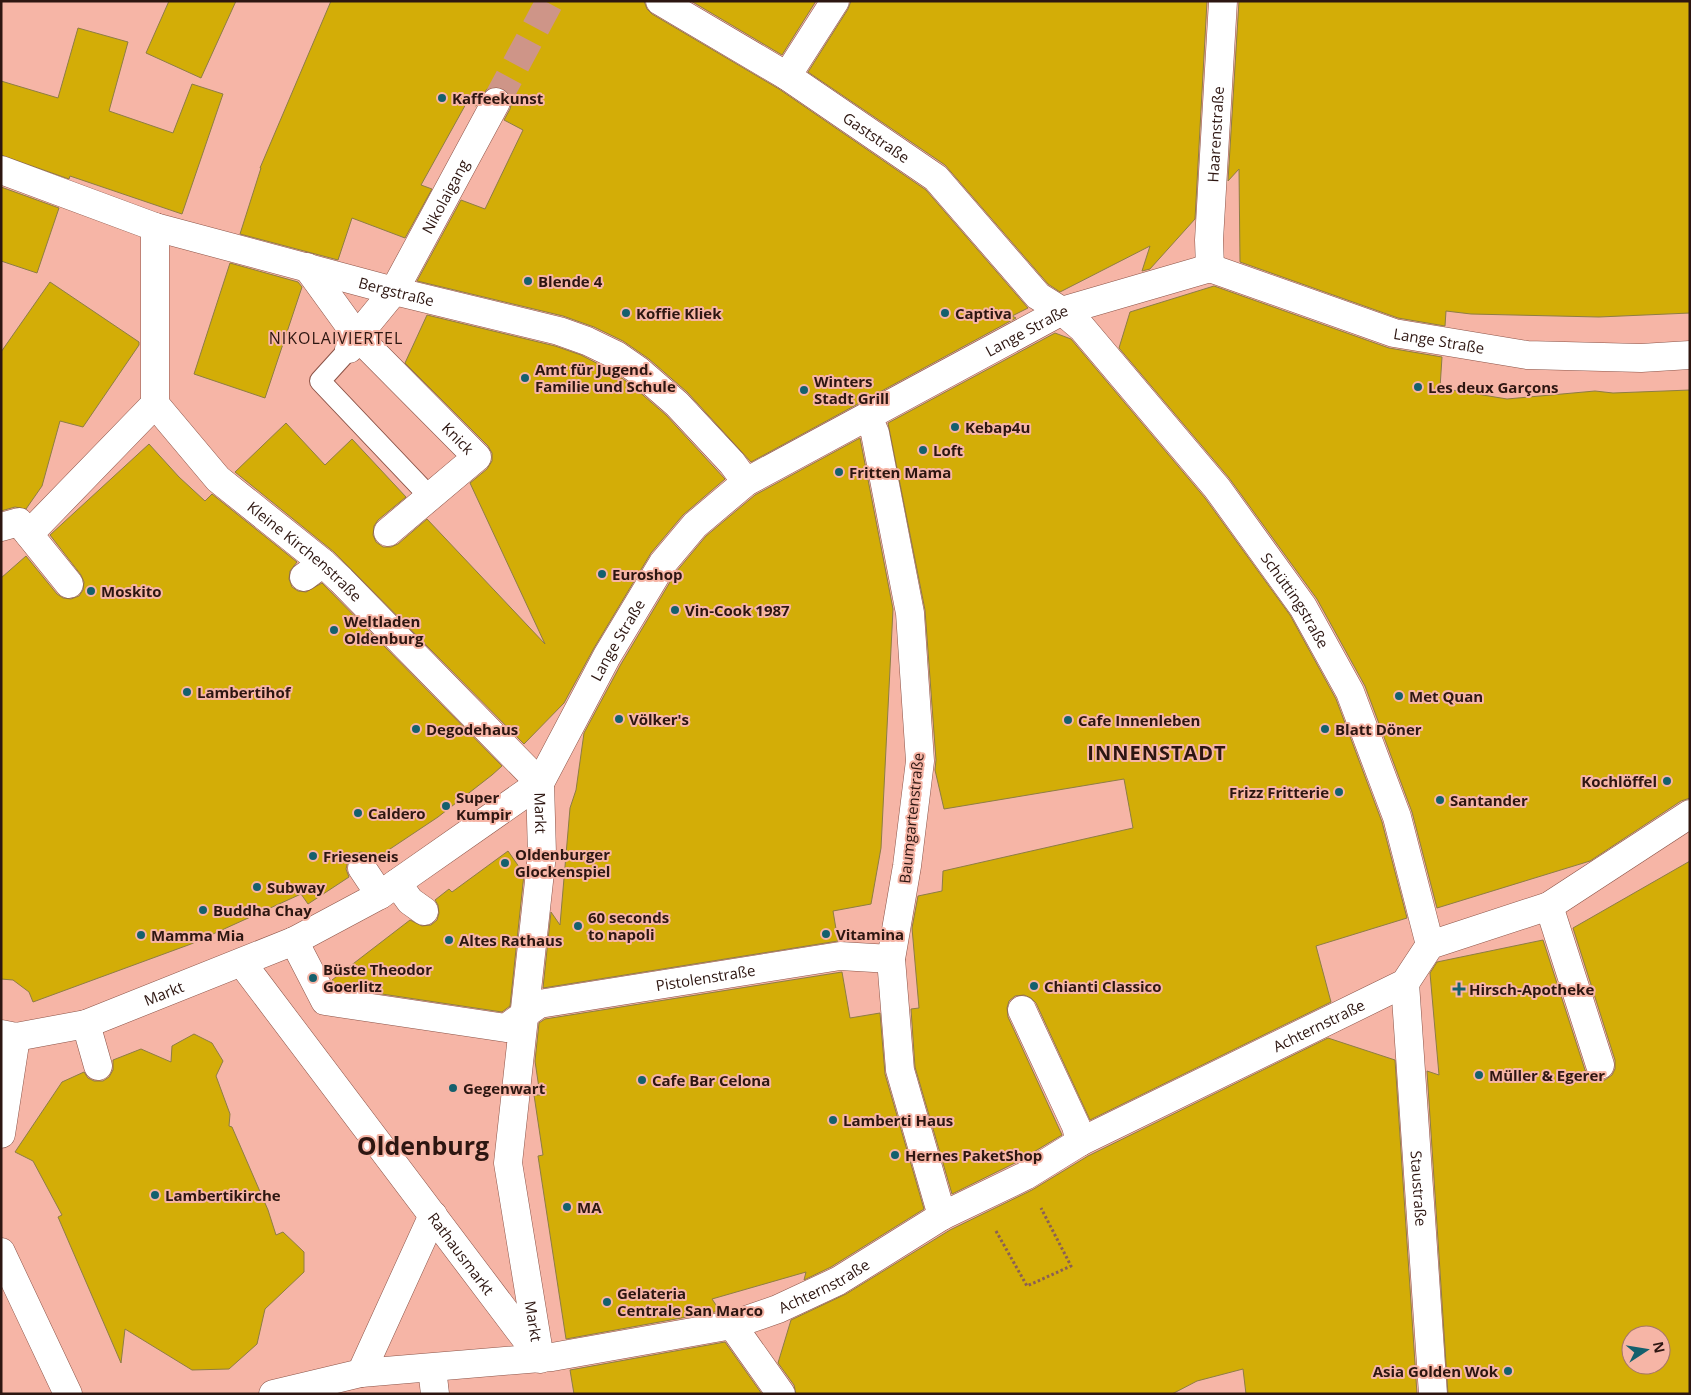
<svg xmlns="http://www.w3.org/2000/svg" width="1691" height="1395" font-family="'Open Sans',sans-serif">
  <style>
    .building { fill: #d3ad07; stroke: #8e7d44; fill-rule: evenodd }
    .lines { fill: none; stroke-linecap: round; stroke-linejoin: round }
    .street-tunnel { stroke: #ce9588; stroke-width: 28; stroke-dasharray: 28 14; stroke-linecap: butt }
    .lane-casing { stroke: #8c5347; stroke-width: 22 }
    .street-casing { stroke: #8c5347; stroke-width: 29 }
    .path { stroke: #8a5f56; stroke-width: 3; stroke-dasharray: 2.5 2.5; stroke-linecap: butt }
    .lane { stroke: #fff; stroke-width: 20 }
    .street { stroke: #fff; stroke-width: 28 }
    .poi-dot { fill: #15606d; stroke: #f6b5a6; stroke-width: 2 }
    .labels { text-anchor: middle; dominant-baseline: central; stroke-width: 4; stroke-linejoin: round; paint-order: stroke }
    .poi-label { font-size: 15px; font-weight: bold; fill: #2d1611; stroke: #f6b5a6; text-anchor: start }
    .street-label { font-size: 15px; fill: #2d1611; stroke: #f6b5a6 }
    .neighbourhood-label { font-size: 16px; letter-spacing: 1px; fill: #2d1611; stroke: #f6b5a6 }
    .district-label { font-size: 20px; font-weight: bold; letter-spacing: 1px; fill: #2d1611; stroke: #f6b5a6 }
    .town-label { font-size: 25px; font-weight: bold; fill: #2d1611; stroke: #f6b5a6 }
  </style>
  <rect width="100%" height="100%" fill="#f6b5a6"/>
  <!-- building -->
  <g class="building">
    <path d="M169 1H236L201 78 146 53Z"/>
    <path d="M331 1H644L647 9 652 14 779 89 926 190 1028 308 1012 316 1016 318 751 462 687 392 649 359 623 341 594 327 563 316 417 281 461 200 485 209 523 130 504 120 510 109 512 101 509 93 503 88 495 86 487 89 476 106 467 102 421 185 432 189 405 238 352 218 338 260 240 234 261 168H260Z"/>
    <path d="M691 1H816L782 55Z"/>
    <path d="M851 1H1207L1195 219 1150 269 1142 271 1150 246 1060 292 1048 284 945 165 808 72 848 9Z"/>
    <path d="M1239 1H1690V313L1599 317 1471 314 1446 311 1445 326 1398 318 1240 262 1239 169 1228 181Z"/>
    <path d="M78 28 128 42 109 111 173 133 192 84 223 94 182 214 70 176 69 179 1 155V81L58 98Z"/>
    <path d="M1 187 59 208 37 273 1 261Z"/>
    <path d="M230 263 298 282 302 287 265 398 194 374Z"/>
    <path d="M50 282 139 342V345L83 427 60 421 42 486 26 509 15 507 1 511V352Z"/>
    <path d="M1214 286 1389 348 1442 357 1440 388 1507 399 1595 391 1613 393 1690 390V798L1681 801 1590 861 1437 908 1412 812 1365 686 1317 599 1229 478 1119 348 1130 312Z"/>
    <path d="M427 315 555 346 581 355 608 369 629 383 666 415 725 479 683 515 651 553 594 648 564 703 524 744 334 552 235 472 286 423 325 465 352 439 406 497 378 520 374 526 373 535 376 542 383 547H391L398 544 427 519 545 644 470 483 487 469 492 461V453L488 446 405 363Z"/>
    <path d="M1055 333 1071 339 1205 498 1290 615 1336 699 1382 822 1407 918 1316 946 1331 1002 1090 1120 1036 1003 1031 998 1024 995 1015 996 1009 1001 1007 1008 1008 1017 1062 1135 1017 1162 952 1194 915 1067 911 1009 919 1008 912 928 918 896 942 891 943 871 1133 828 1124 779 944 809 935 770 936 760 925 610 888 423Z"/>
    <path d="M860 438 893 609 881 848 871 904 833 911 838 941 543 988 551 912 560 925 570 808 576 790 584 733 621 664 676 572 706 536 755 495Z"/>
    <path d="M149 444 179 477 205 501 212 494 297 562 290 571 289 579 292 587 298 591 306 592 322 583 502 766 492 775 438 817 375 859 369 854 361 852 353 855 348 861 346 869 349 877 308 904 301 894 191 944 33 1002 29 992 13 980 1 979V578L26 556 57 594 63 598 71 599 79 596 83 590 84 582 81 575 50 535Z"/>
    <path d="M508 851 524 874 510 1006 502 1012 335 987 332 980 410 920 422 926 431 925 437 920 439 913 438 905 435 900 449 889 452 892Z"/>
    <path d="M1690 861V1394H1448L1427 1071 1439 1075 1430 973 1437 962 1543 940 1585 1070 1589 1076 1596 1080H1605L1612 1075 1615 1069V1060L1573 928ZM1631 1335H1661V1365H1631Z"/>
    <path d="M842 972 850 1018 880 1013 885 1074 924 1209 831 1267 804 1280 806 1272 712 1299 720 1311 566 1339 538 1156 543 1155 534 1095H540L535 1061 539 1023 545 1019Z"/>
    <path d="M194 1034 212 1043 223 1061 216 1076 230 1114 229 1126 232 1127 268 1210 276 1235 283 1232 304 1252V1272L265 1309 257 1344 229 1369 192 1370 125 1329 121 1363 58 1217 62 1215 33 1161 15 1152 62 1082 84 1072 88 1078 94 1081H103L109 1077 113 1070V1060L141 1049 171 1062 172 1046Z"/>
    <path d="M1328 1038 1395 1060 1417 1394H1246L1243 1369 1197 1381 1172 1394H796L794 1385 778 1363 791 1320 846 1294 950 1230 1032 1190 1088 1156Z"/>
    <path d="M725 1342 762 1394H574L570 1370Z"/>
  </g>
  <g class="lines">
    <!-- street-tunnel -->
    <path class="street-tunnel" d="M496 102 550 1"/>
    <!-- lane casing -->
    <g class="lane-casing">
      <path id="lane" d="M349 349 320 381 430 497"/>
    </g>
    <!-- street casing -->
    <g class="street-casing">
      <g id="street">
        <path id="s1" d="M660 1 787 76 936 178 1038 296 1062 311 1082 328 1217 488 1303 607 1350 692 1397 817 1430 945"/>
        <path d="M787 76 835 1"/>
        <path id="s2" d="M1 170 155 227 394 291 559 331 587 341 616 355 639 371 677 404 732 463 746 482"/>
        <path id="s3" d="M155 227V404L218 479 323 563 341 580 540 783"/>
        <path id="s4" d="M307 267 357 336 477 457 388 532"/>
        <path id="s5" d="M1210 268 1209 240 1223 1"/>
        <path id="s6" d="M349 349 357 336 394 291 496 102"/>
        <path d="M868 417 875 433 910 613 920 761 907 866 891 959 900 1070 942 1216"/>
        <path d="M1 527 19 522 69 584"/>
        <path d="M29 534 155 404"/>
        <path d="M304 577 323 563"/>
        <path id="s7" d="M540 783 542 854 508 1163 540 1359"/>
        <path d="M362 868 380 895"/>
        <path d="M397 883 410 901 424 911"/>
        <path d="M1549 906 1600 1065"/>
        <path id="s8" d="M294 941 325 1001 506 1028 539 1004 840 956 891 959"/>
        <path id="s9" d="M242 963 538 1355"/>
        <path id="s10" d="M1405 983 1433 1394"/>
        <path d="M1022 1010 1076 1126 1080 1142"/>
        <path d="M86 1024 98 1066"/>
        <path id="s11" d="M1 1034 16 1037 86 1024 294 941 380 895 397 883 540 783 607 656 663 563 695 525 746 482 1062 311 1210 268 1394 333 1527 355 1641 358 1690 355"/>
        <path d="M1 1134 16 1037"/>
        <path d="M1 1252 68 1394"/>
        <path d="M732 1325 781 1394"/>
        <path d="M432 1368 435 1394"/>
        <path d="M361 1373 433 1215"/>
        <path id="s12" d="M273 1394 361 1373 552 1357 732 1325 778 1309 838 1281 942 1216 1025 1176 1080 1142 1405 983 1430 945 1549 906 1690 814"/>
      </g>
    </g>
    <!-- path -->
    <path class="path" d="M996 1231 1027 1286 1071 1266 1041 1208"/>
    <!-- lane -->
    <use href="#lane" class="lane"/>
    <!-- street -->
    <use href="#street" class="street"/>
  </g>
  <!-- markers -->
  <g class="poi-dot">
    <circle cx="442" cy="98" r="5"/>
    <circle cx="528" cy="281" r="5"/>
    <circle cx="626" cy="313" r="5"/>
    <circle cx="945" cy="313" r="5"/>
    <circle cx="525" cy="378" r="5"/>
    <circle cx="1418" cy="387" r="5"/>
    <circle cx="804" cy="390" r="5"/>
    <circle cx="955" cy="427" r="5"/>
    <circle cx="923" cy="450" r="5"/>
    <circle cx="839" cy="472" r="5"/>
    <circle cx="602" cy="574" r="5"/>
    <circle cx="91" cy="591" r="5"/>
    <circle cx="675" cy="610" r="5"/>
    <circle cx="334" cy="630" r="5"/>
    <circle cx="187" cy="692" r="5"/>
    <circle cx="1399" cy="696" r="5"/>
    <circle cx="619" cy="719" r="5"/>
    <circle cx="1068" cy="720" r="5"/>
    <circle cx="416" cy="729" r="5"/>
    <circle cx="1325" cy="729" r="5"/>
    <circle cx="1667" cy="781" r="5"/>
    <circle cx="1339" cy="792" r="5"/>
    <circle cx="1440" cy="800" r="5"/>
    <circle cx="446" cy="806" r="5"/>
    <circle cx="358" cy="813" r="5"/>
    <circle cx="313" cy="856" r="5"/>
    <circle cx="505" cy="863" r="5"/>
    <circle cx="257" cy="887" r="5"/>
    <circle cx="203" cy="910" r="5"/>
    <circle cx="578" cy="926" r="5"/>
    <circle cx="826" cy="934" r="5"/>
    <circle cx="141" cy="935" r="5"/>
    <circle cx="449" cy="940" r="5"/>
    <circle cx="313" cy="978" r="5"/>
    <circle cx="1034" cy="986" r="5"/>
    <path d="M1456.5 981.5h5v5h5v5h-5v5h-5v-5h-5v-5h5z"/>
    <circle cx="1479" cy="1075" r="5"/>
    <circle cx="642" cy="1080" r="5"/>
    <circle cx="453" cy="1088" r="5"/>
    <circle cx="833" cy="1120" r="5"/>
    <circle cx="895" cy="1155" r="5"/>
    <circle cx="155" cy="1195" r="5"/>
    <circle cx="567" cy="1207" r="5"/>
    <circle cx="607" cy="1302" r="5"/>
    <circle cx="1508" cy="1371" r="5"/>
  </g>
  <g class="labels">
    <!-- poi labels -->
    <g class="poi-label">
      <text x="452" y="98">Kaffeekunst</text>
      <text x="538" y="281">Blende 4</text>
      <text x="636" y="313">Koffie Kliek</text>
      <text x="955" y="313">Captiva</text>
      <text x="535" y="369">Amt für Jugend.<tspan x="535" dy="17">Familie und Schule</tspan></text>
      <text x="814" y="381">Winters<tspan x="814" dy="17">Stadt Grill</tspan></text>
      <text x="1428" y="387">Les deux Garçons</text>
      <text x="965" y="427">Kebap4u</text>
      <text x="933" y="450">Loft</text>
      <text x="849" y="472">Fritten Mama</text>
      <text x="612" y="574">Euroshop</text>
      <text x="101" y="591">Moskito</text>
      <text x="685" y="610">Vin-Cook 1987</text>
      <text x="344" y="621">Weltladen<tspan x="344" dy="17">Oldenburg</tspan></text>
      <text x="197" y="692">Lambertihof</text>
      <text x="1409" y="696">Met Quan</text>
      <text x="629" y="719">Völker's</text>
      <text x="1078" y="720">Cafe Innenleben</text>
      <text x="426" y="729">Degodehaus</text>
      <text x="1335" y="729">Blatt Döner</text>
      <text x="1657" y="781" text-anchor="end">Kochlöffel</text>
      <text x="1329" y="792" text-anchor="end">Frizz Fritterie</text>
      <text x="456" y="797">Super<tspan x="456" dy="17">Kumpir</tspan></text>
      <text x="1450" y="800">Santander</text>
      <text x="368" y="813">Caldero</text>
      <text x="515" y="854">Oldenburger<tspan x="515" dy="17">Glockenspiel</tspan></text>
      <text x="323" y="856">Frieseneis</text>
      <text x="267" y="887">Subway</text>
      <text x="213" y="910">Buddha Chay</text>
      <text x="588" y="917">60 seconds<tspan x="588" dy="17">to napoli</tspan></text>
      <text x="836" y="934">Vitamina</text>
      <text x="151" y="935">Mamma Mia</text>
      <text x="459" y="940">Altes Rathaus</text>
      <text x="323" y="969">Büste Theodor<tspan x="323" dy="17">Goerlitz</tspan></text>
      <text x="1044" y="986">Chianti Classico</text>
      <text x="1469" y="989">Hirsch-Apotheke</text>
      <text x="1489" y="1075">Müller &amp; Egerer</text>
      <text x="652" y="1080">Cafe Bar Celona</text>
      <text x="463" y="1088">Gegenwart</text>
      <text x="843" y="1120">Lamberti Haus</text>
      <text x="905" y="1155">Hernes PaketShop</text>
      <text x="165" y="1195">Lambertikirche</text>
      <text x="577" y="1207">MA</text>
      <text x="617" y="1293">Gelateria<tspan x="617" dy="17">Centrale San Marco</tspan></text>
      <text x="1498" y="1371" text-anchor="end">Asia Golden Wok</text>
    </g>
    <!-- street labels -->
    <g class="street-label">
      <text stroke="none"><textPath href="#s5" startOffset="134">Haarenstraße</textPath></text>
      <text stroke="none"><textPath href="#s1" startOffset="256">Gaststraße</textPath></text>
      <text stroke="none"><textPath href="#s6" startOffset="181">Nikolaigang</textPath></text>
      <text stroke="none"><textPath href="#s2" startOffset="414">Bergstraße</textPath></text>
      <text stroke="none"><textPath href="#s11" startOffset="1291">Lange Straße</textPath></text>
      <text stroke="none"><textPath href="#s11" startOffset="1726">Lange Straße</textPath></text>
      <text stroke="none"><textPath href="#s4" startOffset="229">Knick</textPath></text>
      <text stroke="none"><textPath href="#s3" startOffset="388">Kleine Kirchenstraße</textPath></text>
      <text stroke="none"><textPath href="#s1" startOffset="885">Schüttingstraße</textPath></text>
      <text stroke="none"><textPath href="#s11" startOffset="766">Lange Straße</textPath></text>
      <text stroke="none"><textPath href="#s7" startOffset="30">Markt</textPath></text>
      <text transform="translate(911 818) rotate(-84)">Baumgartenstraße</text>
      <text stroke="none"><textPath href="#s8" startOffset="460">Pistolenstraße</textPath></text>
      <text stroke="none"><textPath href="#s11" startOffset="170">Markt</textPath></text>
      <text stroke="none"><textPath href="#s12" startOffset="1125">Achternstraße</textPath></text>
      <text stroke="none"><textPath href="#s10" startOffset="206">Staustraße</textPath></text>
      <text stroke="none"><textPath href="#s9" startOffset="364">Rathausmarkt</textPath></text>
      <text stroke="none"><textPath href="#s12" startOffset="565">Achternstraße</textPath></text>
      <text stroke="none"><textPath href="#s7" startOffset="542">Markt</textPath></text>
    </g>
    <!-- neighbourhood labels -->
    <g class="neighbourhood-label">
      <text x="336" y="338">NIKOLAIVIERTEL</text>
    </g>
    <!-- district labels -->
    <g class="district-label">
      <text x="1157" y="752">INNENSTADT</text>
    </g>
    <!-- town labels -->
    <g class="town-label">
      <text x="423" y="1145">Oldenburg</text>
    </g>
  </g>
  <!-- border -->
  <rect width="1691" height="1395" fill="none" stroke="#2d1611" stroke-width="5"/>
  <!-- north arrow -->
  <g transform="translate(1646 1350) rotate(78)"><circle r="24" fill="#f6b5a6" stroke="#a6756a"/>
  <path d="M0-4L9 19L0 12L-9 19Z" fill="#15606d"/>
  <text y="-8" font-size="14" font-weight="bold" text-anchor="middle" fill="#2d1611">N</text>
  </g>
</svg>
